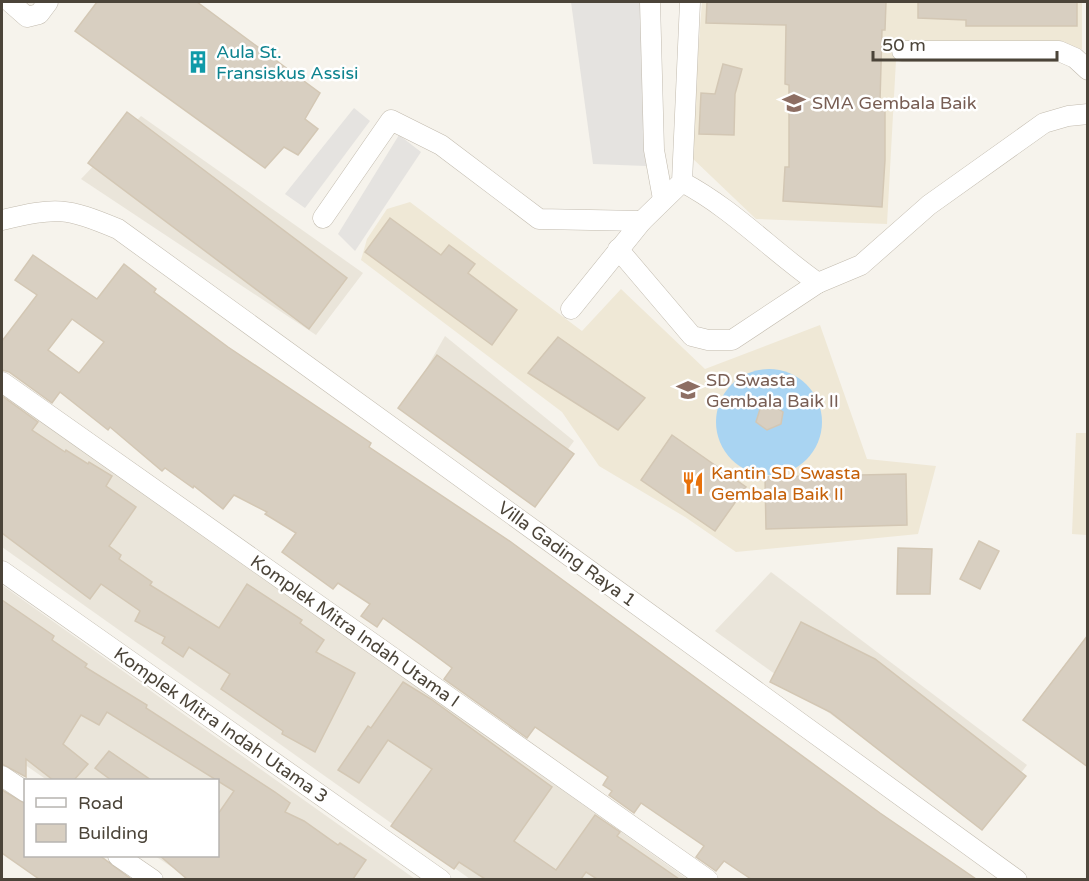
<svg xmlns="http://www.w3.org/2000/svg" width="1089" height="881" font-family="'Varela Round',sans-serif">
  <style>
    .residential { fill: #eae5da }
    .education { fill: #efe8d6 }
    .parking { fill: #e5e3e0 }
    .water { fill: #a9d4f2 }
    .building { fill: #d8cfc1; stroke: #d3c7b4; stroke-width: 1.5; fill-rule: evenodd }
    .lines { fill: none; stroke-linecap: round; stroke-linejoin: round }
    .street-casing { stroke: #c2bbae; stroke-width: 21 }
    .street { stroke: #fff; stroke-width: 20 }
    .labels { text-anchor: middle; dominant-baseline: central; stroke-width: 5; stroke-linejoin: round; paint-order: stroke }
    .culture-label { font-size: 18px; fill: #0d838f; stroke: #fff; text-anchor: start }
    .education-label { font-size: 18px; fill: #785e54; stroke: #fff; text-anchor: start }
    .food-label { font-size: 18px; fill: #c56008; stroke: #fff; text-anchor: start }
    .street-label { font-size: 18px; fill: #4b4439; stroke: #fff }
  </style>
  <rect width="100%" height="100%" fill="#f6f3ec"/>
  <!-- residential -->
  <g class="residential">
    <path d="M141 116 363 273 316 335 81 179Z"/>
    <path d="M445 336 574 441 530 501 402 411Z"/>
    <path d="M2 390 687 879H470L2 547Z"/>
    <path d="M771 572 1027 765 982 823 715 631Z"/>
    <path d="M2 585 415 879H190L155 856H218V780H47L2 749Z"/>
  </g>
  <!-- education -->
  <g class="education">
    <path d="M702 2H1082V49L897 42 887 224 756 219 690 156Z"/>
    <path d="M410 202 582 331 621 289 705 369 820 325 867 459 936 466 918 534 736 552 685 517 599 466 562 412 361 260 367 239 387 209Z"/>
    <path d="M1076 433H1087V535L1072 534Z"/>
  </g>
  <!-- parking -->
  <g class="parking">
    <path d="M571 2H643L646 166 593 164Z"/>
    <path d="M354 108 370 121 305 208 285 194Z"/>
    <path d="M399 135 421 152 355 251 338 234Z"/>
  </g>
  <!-- water -->
  <circle class="water" cx="769" cy="422" r="53"/>
  <!-- building -->
  <g class="building">
    <path d="M97 2H197L320 93 305 119 318 129 298 155 284 147 265 168 75 31Z"/>
    <path d="M707 2H886L885 30H882L880 101H885V160L882 207 783 201 785 167H789V85L785 84 786 25 706 23Z"/>
    <path d="M918 2H1077V26H966V20L918 18Z"/>
    <path d="M723 64 742 69 735 94 734 135 699 134 701 93 715 94Z"/>
    <path d="M127 112 347 278 309 329 88 163Z"/>
    <path d="M390 218 441 255 449 245 475 264 468 273 517 310 492 345 365 252Z"/>
    <path d="M33 255 97 299 124 264 156 289 154 292 228 347 371 443 369 447 511 542 880 813 976 879H751L724 861 716 871 696 857 704 846 641 803 634 813 609 795 612 791 603 785 608 777 535 727 527 738 444 679 452 668 421 645 383 618 377 627 361 616 370 604 338 583 333 589 282 552 296 533 265 514 267 512 234 495 223 509 194 486 193 488 165 468 162 471 110 427 108 430 60 392 52 403 9 372 2 370V341L37 295 15 280ZM72 319 104 342 79 373 48 350Z"/>
    <path d="M558 337 645 398 618 430 528 373Z"/>
    <path d="M437 355 574 454 535 507 398 408Z"/>
    <path d="M2 396 38 422 32 430 65 452 66 450 88 464 89 462 112 476 106 486 136 507 109 546 121 555 119 559 152 582 150 585 219 628 247 584 302 620 300 623 324 640 316 652 355 673 315 752 282 734 283 731 221 689 230 674 189 647 183 657 162 643 165 637 135 621 140 611 101 584 90 599 2 533Z"/>
    <path d="M771 404 783 412 781 424 767 430 756 422 760 409Z"/>
    <path d="M672 435 746 487 715 531 641 480Z"/>
    <path d="M906 474 907 525 766 529 765 477Z"/>
    <path d="M979 541 999 551 980 589 960 579Z"/>
    <path d="M898 548 932 549 930 594H897Z"/>
    <path d="M2 600 54 636 52 640 87 664 85 667 147 705 146 708 275 792 290 803 285 812 304 821 338 845 340 843 366 860 353 879H187L159 855H218V814L234 791 107 712 99 725 81 715 63 744 88 764 74 780H53L26 759V777L2 764Z"/>
    <path d="M801 622 875 659 1026 776 982 830 830 712 770 682Z"/>
    <path d="M1088 635V767L1023 720Z"/>
    <path d="M403 682 431 699 552 787 514 841 556 870 595 815 620 832 617 836 679 879H597L586 872 581 879H485L459 862 454 869 391 826 432 769 388 740 359 783 338 770 368 726 371 728Z"/>
    <path d="M109 751 151 780H111L95 768Z"/>
    <path d="M2 790 26 804V855H99L131 879H39L2 853Z"/>
  </g>
  <g class="lines">
    <!-- street casing -->
    <g class="street-casing">
      <g id="street">
        <path d="M10 2 27 17 39 14 48 2"/>
        <path d="M650 2 654 150 663 199"/>
        <path d="M902 51H1059L1075 58 1088 70"/>
        <path d="M682 182C732 208 772 251 818 283L861 265 929 205 1044 123 1068 116 1088 114"/>
        <path d="M323 218 391 120 441 145 539 219 642 221"/>
        <path d="M2 220C57 207 65 207 118 229L1017 880"/>
        <path d="M618 249 692 336 708 340H732L818 283"/>
        <path d="M571 309 642 221 682 182 690 2"/>
        <path d="M2 382 708 880"/>
        <path d="M2 571 441 880"/>
        <path d="M2 776 26 792"/>
        <path d="M118 856 153 880"/>
      </g>
    </g>
    <!-- street -->
    <use href="#street" class="street"/>
  </g>
  <!-- icons -->
  <defs>
    <g id="building-bare" transform="scale(1.8)"><path d="M-4-6H4V6H1V3H-1V6H-4ZM-2.5-4.3h1.7v1.8h-1.7ZM.8-4.3h1.7v1.8H.8ZM-2.5-1h1.7V.8h-1.7ZM.8-1h1.7V.8H.8Z" fill="#0f9aa8" stroke="#fff" stroke-width="2.5" paint-order="stroke"/></g>
    <g id="school-bare" transform="scale(1.8)"><path d="M0-5L7-2L0 1L-7-2ZM-4 1L0 2.5L4 1V4Q0 6-4 4Z" fill="#8d6e63" stroke="#fff" stroke-width="2.5" paint-order="stroke"/></g>
    <g id="restaurant-bare" transform="scale(1.8)"><path d="M-5-6h1v4h1v-4h1v4h1v-4h1v5L-1.5 .5V6h-2V.5L-5-1ZM5-6V6H3V1.5H1.5Q1.5-4 5-6Z" fill="#e8710a" stroke="#fff" stroke-width="2.5" paint-order="stroke"/></g>
  </defs>
  <g fill-rule="evenodd">
    <use href="#building-bare" x="198" y="62"/>
    <use href="#school-bare" x="794" y="103"/>
    <use href="#school-bare" x="688" y="390"/>
    <use href="#restaurant-bare" x="693" y="483"/>
  </g>
  <g class="labels">
    <!-- culture labels -->
    <g class="culture-label">
      <text x="216" y="52">Aula St.<tspan x="216" dy="21">Fransiskus Assisi</tspan></text>
    </g>
    <!-- education labels -->
    <g class="education-label">
      <text x="812" y="103">SMA Gembala Baik</text>
      <text x="706" y="380">SD Swasta<tspan x="706" dy="21">Gembala Baik II</tspan></text>
    </g>
    <!-- food labels -->
    <g class="food-label">
      <text x="711" y="473">Kantin SD Swasta<tspan x="711" dy="21">Gembala Baik II</tspan></text>
    </g>
    <!-- street labels -->
    <g class="street-label">
      <text transform="translate(567 554) rotate(36)">Villa Gading Raya 1</text>
      <text transform="translate(355 631) rotate(35)">Komplek Mitra Indah Utama I</text>
      <text transform="translate(221 725) rotate(35)">Komplek Mitra Indah Utama 3</text>
    </g>
  </g>
  <!-- border -->
  <rect width="1089" height="881" fill="none" stroke="#4b4439" stroke-width="6"/>
  <!-- legend -->
  <rect x="24" y="779" width="195" height="78" fill="#ffffff" stroke="#b7b4b0" stroke-width="1.5"/>
  <rect x="36" y="798" width="30" height="9" fill="#ffffff" stroke="#b7b4b0" stroke-width="1.5"/>
  <text x="78" y="809" font-size="18" fill="#4b4439">Road</text>
  <rect x="36" y="824" width="30" height="18" fill="#d8cfc1" stroke="#b7b4b0" stroke-width="1.5"/>
  <text x="78" y="839" font-size="18" fill="#4b4439">Building</text>
  <!-- scale -->
  <path d="M873 51v9h184v-9" fill="none" stroke="#4b4439" stroke-width="3"/>
  <text x="882" y="51" font-size="18" fill="#4b4439" stroke="#ffffff" stroke-width="4.5" paint-order="stroke">50 m</text>
</svg>
